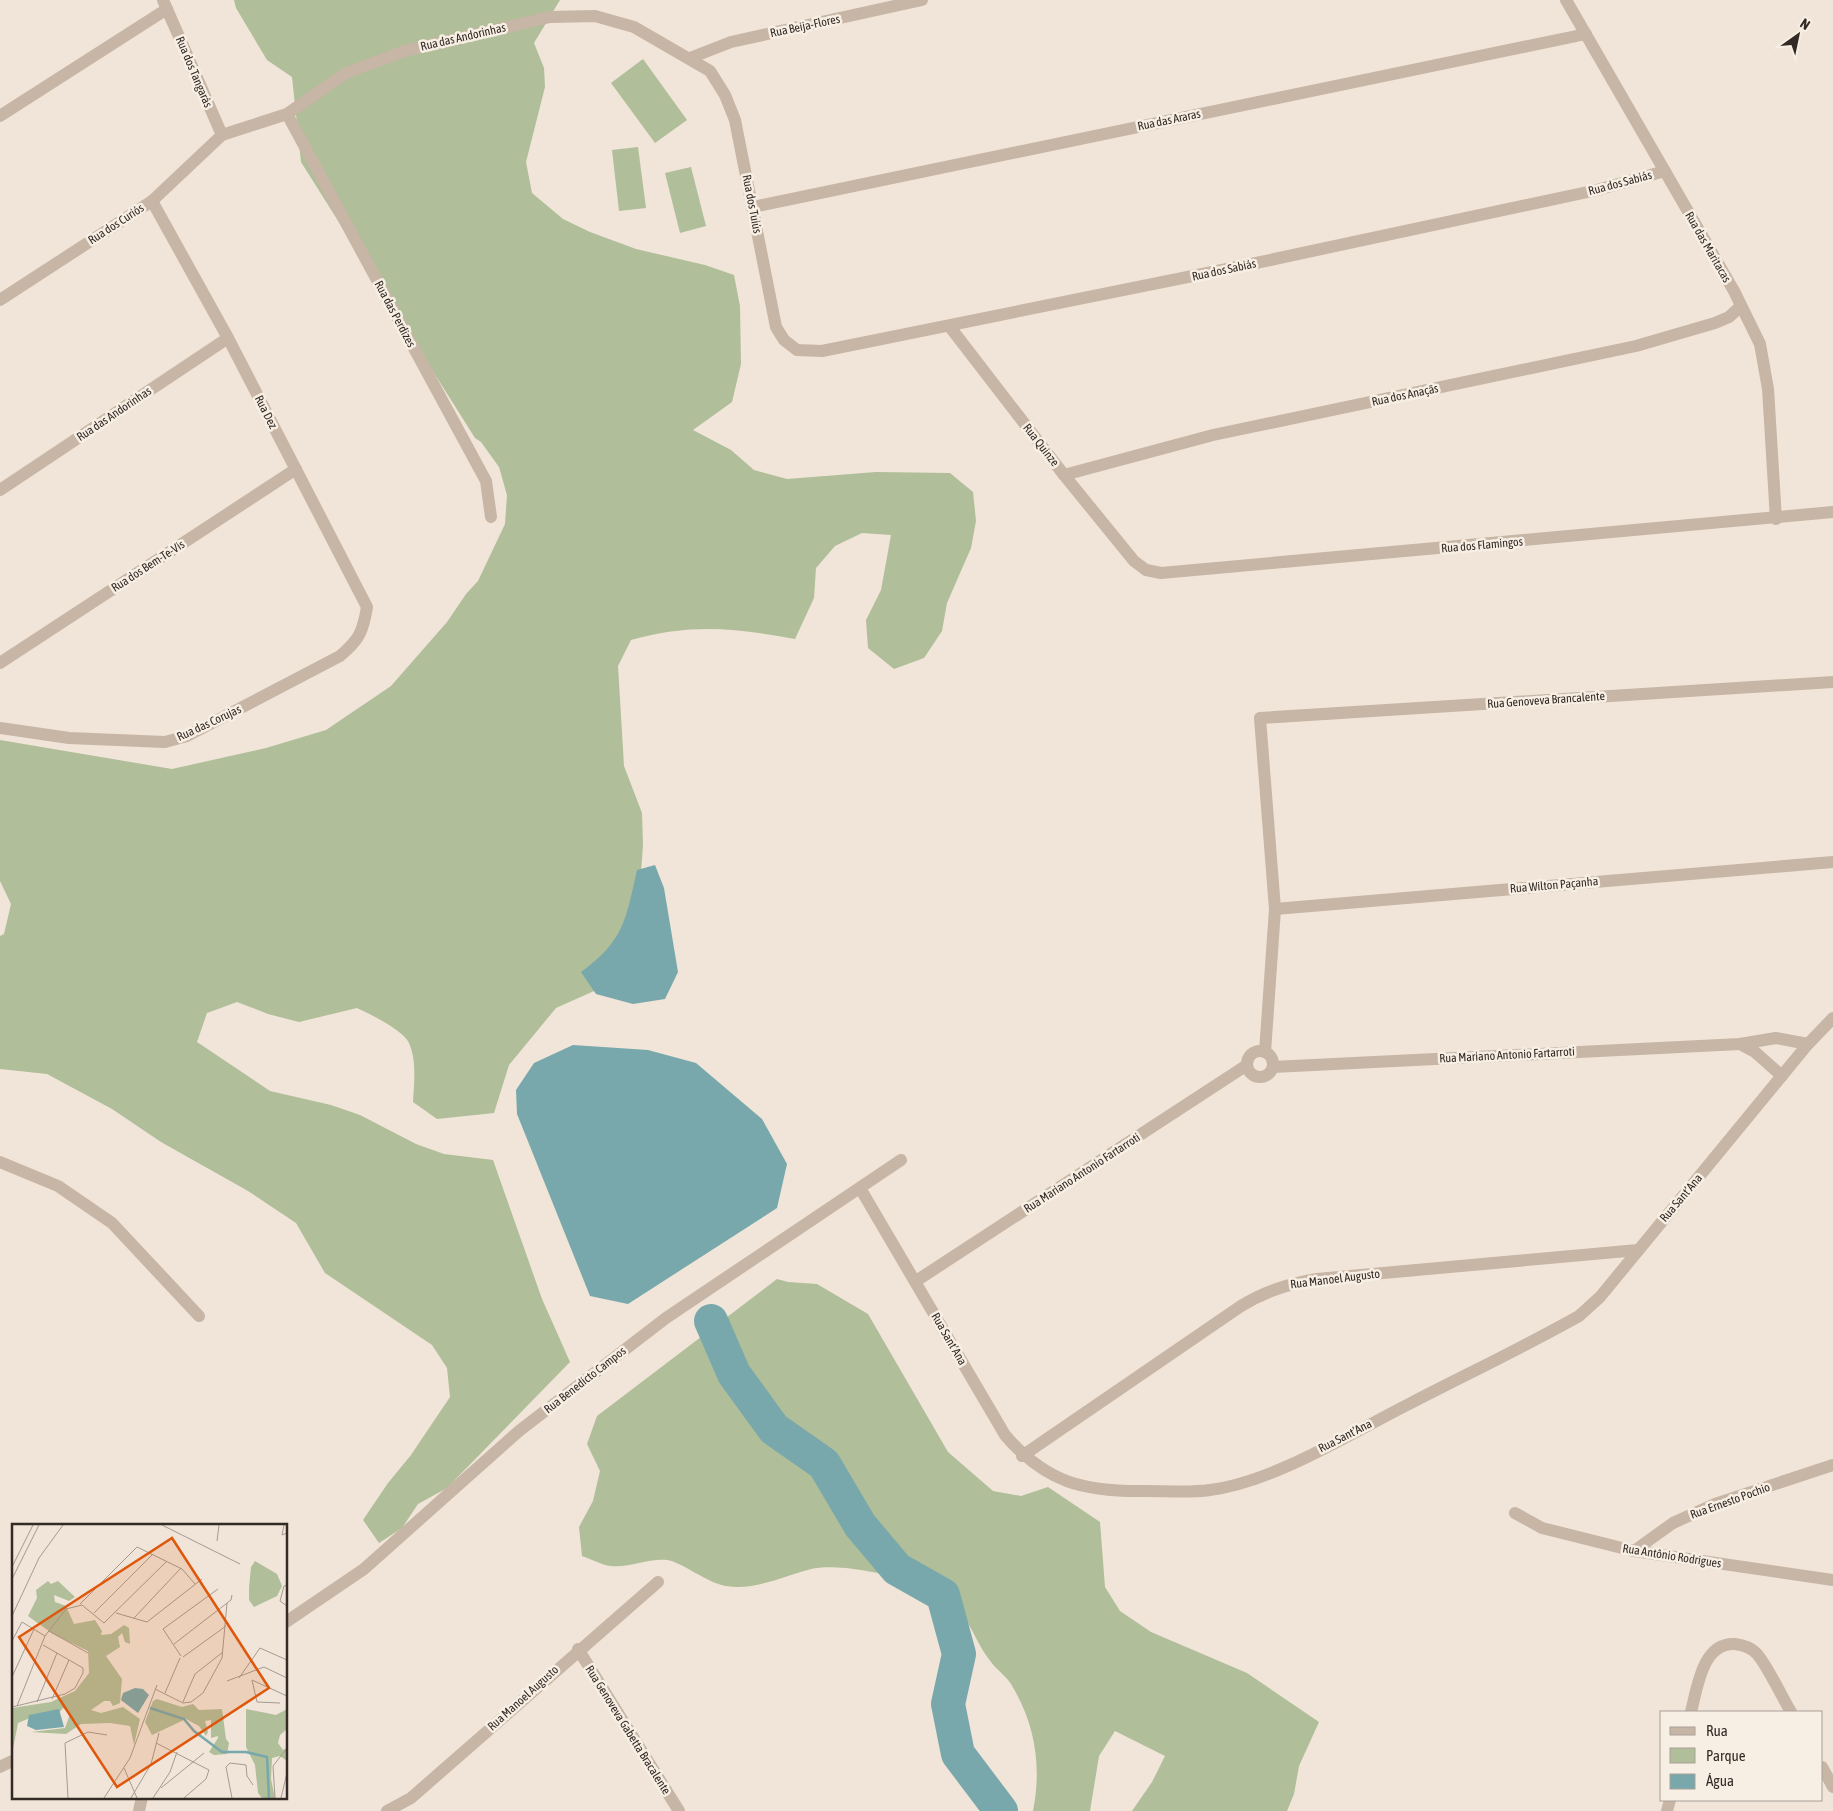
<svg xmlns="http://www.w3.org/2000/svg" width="1833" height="1811" font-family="'Asap Condensed',sans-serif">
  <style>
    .green { fill: #b0be99 }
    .water { fill: #78a8ab }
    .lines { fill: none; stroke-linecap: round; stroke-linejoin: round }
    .river { stroke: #78a8ab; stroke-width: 34 }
    .street { stroke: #c7b5a5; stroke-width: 12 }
    .labels { text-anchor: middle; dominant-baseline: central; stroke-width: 5; stroke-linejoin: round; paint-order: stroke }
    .street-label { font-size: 12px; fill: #332a26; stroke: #f8efe4 }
    .inset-river { fill: none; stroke: #78a8ab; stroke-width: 2.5 }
    .inset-road { fill: none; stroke: #a49a91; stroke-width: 1 }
    .view { fill: #df570d; fill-opacity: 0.15; stroke: #df570d; stroke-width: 2.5 }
    .inset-edge { fill: none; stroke: #332a26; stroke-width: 2.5 }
  </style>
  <rect width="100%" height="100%" fill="#f0e5d8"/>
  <!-- green -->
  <g class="green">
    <path d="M234 0H560L534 43 544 68 545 87 526 162 532 193 563 219 590 232 636 249 705 265 734 275 740 306 741 364 732 402 693 430 731 450 754 470 787 479 876 472 950 473 973 492 976 521 971 548 947 603 942 631 924 658 894 669 868 648 866 620 881 590 891 535 862 533 835 546 816 568 814 598 795 639C734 628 692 623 631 640L618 666 624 766 642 813 643 845 637 925 612 983 556 1008 509 1065 494 1113 437 1119 413 1102C414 1084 417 1061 409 1043 403 1030 370 1014 357 1008L299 1022 268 1014 237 1002 207 1013 197 1042 270 1091 331 1105 360 1115 416 1144 444 1154 493 1160 542 1299 570 1362 447 1488 418 1504 402 1528 379 1543 363 1520 388 1483 411 1455 450 1397 447 1368 432 1345 325 1273 296 1223 248 1191 161 1142 112 1109 47 1074 0 1069V936L4 934 11 904 0 881V740L172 769 266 748 326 730 391 686 447 622 466 594 478 581 505 524 507 495 499 467 481 442 475 438 301 162 292 77 267 60 236 8Z"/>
    <path d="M643 59 687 120 655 143 611 83Z"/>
    <path d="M638 147 646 208 619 211 612 150Z"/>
    <path d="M691 167 706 226 680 233 665 173Z"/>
    <path d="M777 1279 788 1282 817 1284 868 1314 948 1452 993 1491 1021 1496 1048 1487 1100 1522 1105 1587 1120 1611 1151 1632 1247 1673 1319 1722 1299 1766 1294 1794 1287 1811H1132L1152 1782 1165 1756 1115 1731 1099 1756 1090 1811H1033C1042 1766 1035 1723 1011 1684 1006 1676 997 1670 991 1662 978 1646 972 1626 959 1610 937 1582 845 1561 811 1569 783 1576 755 1591 726 1586 707 1583 682 1562 667 1560 649 1558 629 1568 611 1566 602 1565 591 1559 582 1556L579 1527 593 1501 600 1471 587 1444 597 1416Z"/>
  </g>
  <!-- water -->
  <g class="water">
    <path d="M655 865 664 888 678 972 665 999 633 1004 596 994 581 972C624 941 626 919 637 870Z"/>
    <path d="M573 1045 648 1050 696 1063 762 1119 787 1164 777 1208 628 1304 590 1296 517 1114 516 1090 534 1063Z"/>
  </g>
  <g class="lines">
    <!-- river -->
    <path class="river" d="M711 1321 734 1374 774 1429 824 1464 860 1525 897 1569 943 1595 959 1654 948 1704 958 1754 1001 1811"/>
    <!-- street -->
    <g class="street">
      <path d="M163 0 222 135"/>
      <path d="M1566 0 1734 291 1760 344 1768 389 1776 519"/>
      <path d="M690 58 731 42 922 0"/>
      <path d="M287 114 486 481 491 517"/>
      <path d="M0 116 167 9"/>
      <path d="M753 207 1586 34"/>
      <path d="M0 300 152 201 222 135 287 114 346 73 405 51 550 17 595 16 634 27 710 71 725 95 735 120 776 327 784 340 797 350 822 351 1242 266 1597 190 1665 171"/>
      <path d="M950 327 1064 475 1134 561 1146 570 1161 573 1833 512"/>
      <path d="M1064 475 1213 435 1636 346 1715 323 1729 317 1741 306"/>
      <path d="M0 490 228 338"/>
      <path d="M0 663 296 469"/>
      <path d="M0 728 69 738 165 742 187 736 340 656C359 640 363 632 367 607L228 338 152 201"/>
      <path d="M1275 909 1833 862"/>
      <path d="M1740 1044 1755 1052 1782 1076"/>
      <circle cx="1260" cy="1064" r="13"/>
      <path d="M1265 1052 1275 909 1260 718 1833 682"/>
      <path d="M1273 1067 1740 1044 1776 1038 1808 1044"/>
      <path d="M0 1162 58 1186 112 1223 199 1316"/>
      <path d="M860 1188 1005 1435C1046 1483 1084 1492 1146 1491 1167 1491 1190 1493 1210 1490 1274 1482 1353 1432 1411 1403 1467 1374 1524 1347 1579 1316L1600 1297 1808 1044 1833 1018"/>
      <path d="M916 1281 1247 1065"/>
      <path d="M1022 1456 1241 1306C1266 1291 1288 1284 1317 1279L1638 1250"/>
      <path d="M1515 1513 1542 1528 1634 1551 1833 1580"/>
      <path d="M1634 1551 1673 1523 1715 1504 1833 1465"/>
      <path d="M286 1622 364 1569 519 1431 666 1318 901 1160"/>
      <path d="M578 1649 679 1811"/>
      <path d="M1691 1712C1697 1689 1702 1642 1735 1644 1743 1645 1750 1647 1756 1653 1765 1661 1783 1699 1791 1712"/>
      <path d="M0 1767 14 1760"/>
      <path d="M1822 1767 1833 1787"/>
      <path d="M139 1811 142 1797"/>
      <path d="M387 1811 411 1798 658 1582"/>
      <path d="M1667 1811 1670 1800"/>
    </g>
  </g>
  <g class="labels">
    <!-- street labels -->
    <g class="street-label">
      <text transform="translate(805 26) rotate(-12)">Rua Beija-Flores</text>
      <text transform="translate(463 37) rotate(-13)">Rua das Andorinhas</text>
      <text transform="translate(194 72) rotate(67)">Rua dos Tangarás</text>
      <text transform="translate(1169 120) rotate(-12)">Rua das Araras</text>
      <text transform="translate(1620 183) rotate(-15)">Rua dos Sabiás</text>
      <text transform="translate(752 204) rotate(79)">Rua dos Tuiús</text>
      <text transform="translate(116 224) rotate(-33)">Rua dos Curiós</text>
      <text transform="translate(1708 247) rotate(60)">Rua das Maritacas</text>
      <text transform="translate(1224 270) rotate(-12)">Rua dos Sabiás</text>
      <text transform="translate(395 314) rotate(62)">Rua das Perdizes</text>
      <text transform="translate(1405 395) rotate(-12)">Rua dos Anaçãs</text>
      <text transform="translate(266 412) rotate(63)">Rua Dez</text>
      <text transform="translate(114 414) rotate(-34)">Rua das Andorinhas</text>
      <text transform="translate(1041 445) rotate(52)">Rua Quinze</text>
      <text transform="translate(1482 545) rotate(-5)">Rua dos Flamingos</text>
      <text transform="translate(148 566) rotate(-33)">Rua dos Bem-Te-Vis</text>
      <text transform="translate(1546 700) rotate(-4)">Rua Genoveva Brancalente</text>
      <text transform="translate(209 723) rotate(-25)">Rua das Corujas</text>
      <text transform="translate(1554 885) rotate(-5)">Rua Wilton Paçanha</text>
      <text transform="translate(1507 1055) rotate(-3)">Rua Mariano Antonio Fartarroti</text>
      <text transform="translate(1082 1173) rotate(-33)">Rua Mariano Antonio Fartarroti</text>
      <text transform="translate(1681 1198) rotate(-50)">Rua Sant’Ana</text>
      <text transform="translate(1335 1279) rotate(-7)">Rua Manoel Augusto</text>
      <text transform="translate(949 1339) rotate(60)">Rua Sant’Ana</text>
      <text transform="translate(585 1380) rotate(-38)">Rua Benedicto Campos</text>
      <text transform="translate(1345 1436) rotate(-27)">Rua Sant’Ana</text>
      <text transform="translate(1730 1501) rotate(-20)">Rua Ernesto Pochio</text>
      <text transform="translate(1672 1556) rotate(9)">Rua Antônio Rodrigues</text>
      <text transform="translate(523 1698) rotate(-42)">Rua Manoel Augusto</text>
      <text transform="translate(628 1730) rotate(58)">Rua Genoveva Gabetta Bracalente</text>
    </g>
  </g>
  <!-- overview -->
  <g transform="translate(12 1524)">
    <rect width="275" height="275" fill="#f0e5d8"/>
    <path d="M243 37 265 50 270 62 265 72 242 83 237 76V64L239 43ZM36 57 39 60 46 57 63 73 57 77 42 71 43 78 54 82 62 100 83 96 90 107 89 111 99 110 112 101 117 104 118 120 113 118 110 109 106 113 108 123 94 132 110 155 108 179 101 182 98 177H92L79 186 89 189 111 183 128 195 122 221 118 202 98 199 69 200 54 210 19 208 53 204 58 190 51 184 44 192 18 194 6 199 0 230V184L39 178 63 167 77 149 76 127 41 110 16 92 25 74 24 66ZM145 175 170 183 181 180 187 186 210 185 214 215 217 219 215 230 202 231 197 228 206 214V212L199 214V196L193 197 196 208 194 212 187 202 174 195 140 211 133 198 141 177ZM234 185 264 191 275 185V205L268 211 266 219 271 226 275 224V237L268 232 260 234 259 255 263 274H250L246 269 243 241 234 223Z" fill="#b0be99"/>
    <path d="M123 164 131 165 137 171 126 189 109 176 111 169ZM47 185 52 203 24 206 15 202 17 191Z" fill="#78a8ab"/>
    <path class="inset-river" d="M138 184 172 195 182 207 210 228H234L255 233 257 274"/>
    <path class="inset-road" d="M150 1 228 40M272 1 270 11 275 9M205 17 207 1M0 43 21 1M0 55 27 1M275 61 272 62 268 77 275 82M68 80 125 23 170 45 183 60M82 89 141 30M104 89 135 98 190 55M0 92 27 34 51 1M122 94 169 44M37 107 76 129M0 117 10 98 33 112M162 120 219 76 220 71M169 132 151 105 206 65M171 133 214 102M0 153 22 105M227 154 248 124 275 136M215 157 252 143 275 154M143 165 171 179 179 178 191 169 210 134 215 79M153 169 168 134M40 175 57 136M25 178 45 129M171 178 183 150 211 128M268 179 245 178 240 156 275 172M5 182 33 112 54 85 70 81 92 99 155 37M0 183 53 170 63 164 71 149V144L31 121M144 219 197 246 194 255 172 274M112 244 125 274M149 264 192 229M56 274 53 219 76 208 95 211M92 274 118 234 145 161M119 274 139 240 147 209M141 274 158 248 165 228M220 274 214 243 218 239 234 241 235 252 241 261M263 274 261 242 275 224M269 274 275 249"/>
    <path class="view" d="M160 14 257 164 105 263 7 113Z"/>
    <rect width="275" height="275" class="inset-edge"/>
  </g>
  <!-- legend -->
  <rect x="1660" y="1711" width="162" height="90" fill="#f8efe4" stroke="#a9a098"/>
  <rect x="1670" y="1727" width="25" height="8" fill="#c7b5a5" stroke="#a9a098"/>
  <text x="1706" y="1736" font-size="15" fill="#332a26">Rua</text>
  <rect x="1670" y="1748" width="25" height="15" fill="#b0be99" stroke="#a9a098"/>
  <text x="1706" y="1761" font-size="15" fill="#332a26">Parque</text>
  <rect x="1670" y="1774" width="25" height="15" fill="#78a8ab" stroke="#a9a098"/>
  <text x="1706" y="1786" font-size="15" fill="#332a26">Água</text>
  <!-- north arrow -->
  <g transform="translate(1798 35) rotate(33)" stroke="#f8efe4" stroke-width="4" paint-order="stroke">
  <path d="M0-4L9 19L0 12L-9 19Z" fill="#332a26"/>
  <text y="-8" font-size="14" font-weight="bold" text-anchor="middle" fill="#332a26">N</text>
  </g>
</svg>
